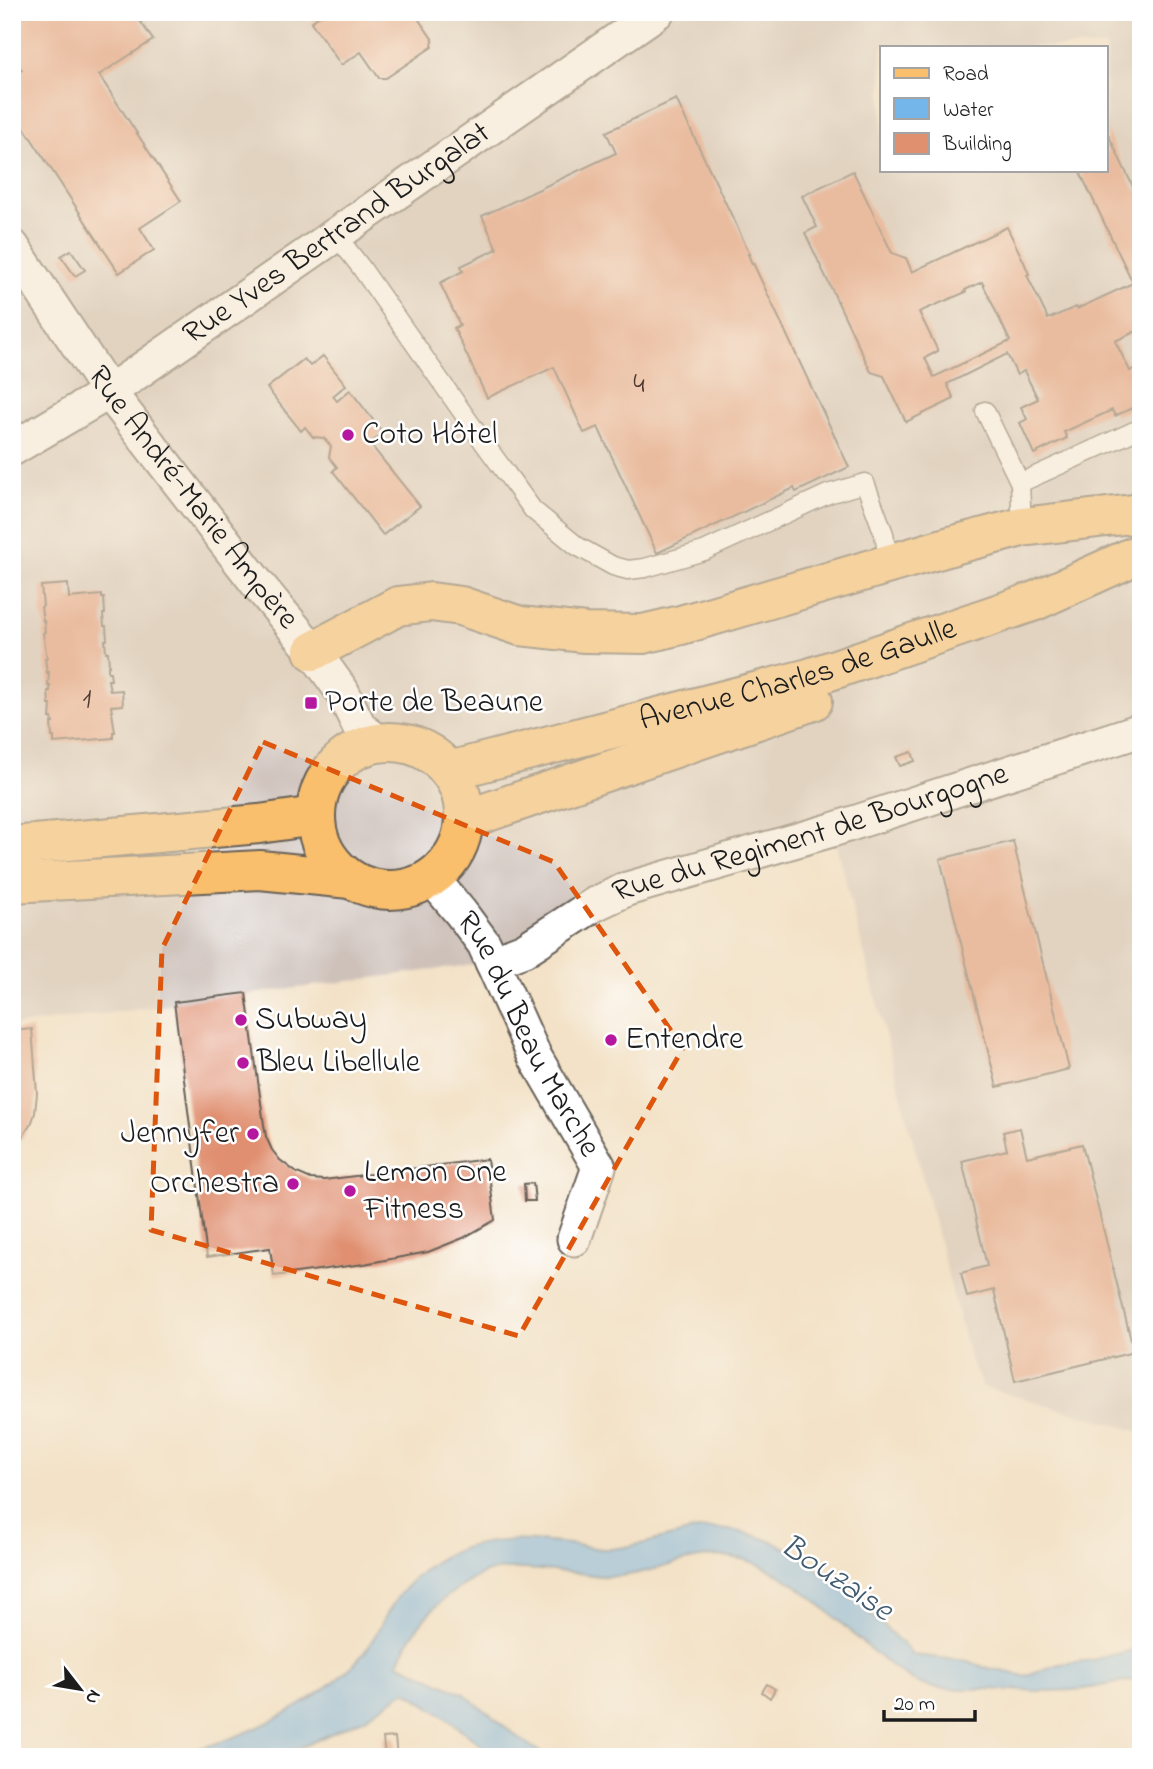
<svg xmlns="http://www.w3.org/2000/svg" width="1153" height="1769" font-family="'Indie Flower',sans-serif">
  <style>
    .industrial { fill: #cec1ba; fill-rule: evenodd }
    .water { fill: #75b6ea; stroke: #486983; stroke-width: 2 }
    .building { fill: #e08f6f; fill-rule: evenodd }
    .lines { fill: none; stroke-linecap: round; stroke-linejoin: round }
    .service-casing { stroke: #676158; stroke-width: 21 }
    .minor-casing { stroke: #676158; stroke-width: 37 }
    .primary-casing { stroke: #676158; stroke-width: 42 }
    .service { stroke: #fff; stroke-width: 18 }
    .minor { stroke: #fff; stroke-width: 33 }
    .primary { stroke: #f9bf6d; stroke-width: 38 }
    .marked { fill: none; stroke: #de560d; stroke-width: 5; stroke-dasharray: 14 9; stroke-linejoin: round }
    .poi-dot { fill: #b5179e; stroke: #fff; stroke-width: 2.5 }
    .labels { text-anchor: middle; dominant-baseline: central; stroke-width: 5; stroke-linejoin: round; paint-order: stroke }
    .number-label { font-size: 28px; fill: #4d3931 }
    .street-label { font-size: 32px; fill: #1c1c1c; stroke: #fff }
    .poi-label { font-size: 32px; fill: #1c1c1c; stroke: #fff; text-anchor: start }
    .water-label { font-size: 33px; font-style: italic; fill: #405a6e; stroke: #fff }
  </style>
  <rect width="100%" height="100%" fill="#fff"/>
  <filter id="ink" filterUnits="userSpaceOnUse"><feTurbulence type="fractalNoise" baseFrequency=".0143" numOctaves="2"/><feDisplacementMap in="SourceGraphic" scale="14" xChannelSelector="R" yChannelSelector="G"/><feConvolveMatrix kernelMatrix="1 2 1 2 8 2 1 2 1" color-interpolation-filters="sRGB"/></filter>
  <filter id="wash" filterUnits="userSpaceOnUse"><feTurbulence type="fractalNoise" baseFrequency=".00686" numOctaves="4" result="noise"/><feDisplacementMap in="SourceGraphic" scale="28" xChannelSelector="R" yChannelSelector="G"/><feGaussianBlur stdDeviation="1.57" result="paint"/><feColorMatrix in="noise" values="0 0 0 0 0 0 0 0 0 0 0 0 0 0 0 0 0 1.4 0 .05"/><feComposite in="paint" operator="in"/></filter>
  <g filter="url(#wash)">
    <rect width="100%" height="100%" fill="#f3e2c7"/>
    <!-- industrial -->
    <path class="industrial" d="M12 12H1141V1432L983 1387 970 1360 832 830 627 889 492 962 12 1026ZM882 47H1106V170H882Z"/>
    <!-- water -->
    <path class="water" d="M707 1529C770 1528 809 1560 854 1599 874 1617 895 1635 913 1655L968 1661 983 1667 1024 1676 1059 1664 1092 1660 1141 1648V1678C1118 1683 1096 1688 1073 1690 1043 1692 1013 1690 983 1689 966 1689 947 1690 930 1687 910 1682 892 1667 876 1654 840 1625 807 1586 764 1567 709 1541 673 1570 620 1576 602 1578 585 1573 567 1572 542 1571 513 1565 488 1572 480 1574 472 1580 465 1584 433 1603 413 1629 398 1663L463 1693 519 1738 547 1757H496L445 1717 406 1691 365 1718 280 1757H157C176 1753 196 1750 214 1744 263 1729 330 1694 363 1654 375 1639 382 1621 393 1604 405 1585 426 1565 447 1555 486 1535 535 1540 577 1545 588 1546 599 1550 609 1549 643 1547 674 1533 707 1529Z"/>
    <g id="blocks">
      <!-- building -->
      <g class="building">
        <path d="M27 12H134L153 40 99 75 181 201 140 228 154 250 119 273 12 109V77L22 70 12 55V22Z"/>
        <path d="M325 12H417L415 14 433 40 432 47 386 78H379L361 52 341 65 311 22Z"/>
        <path d="M676 99 750 254H748L752 264 753 263 849 467 796 492 794 488 657 553 598 427 584 433 554 367 487 398 454 328 460 325 440 283 463 271 461 266 497 249 482 216 616 153 606 132Z"/>
        <path d="M1106 130 1135 191 1141 188V329L1115 341 1130 371 1137 367 1141 375V404L1115 416 1112 410 1064 432 1067 438 1034 454 1020 423 1027 419 1021 407 1038 399 1024 371 1017 375 1007 354 947 384 954 399 906 422 884 376 871 372 805 233 817 227 802 196 853 171 892 253 906 258 912 272 1007 227 1024 262 1029 274 1027 275 1048 319 1076 307 1077 309 1133 283 1079 170H1106ZM982 282 1010 341 934 377 925 358 938 351 919 312 966 292 965 290Z"/>
        <path d="M71 250 85 270 75 276 61 256Z"/>
        <path d="M323 356 346 385 333 396 337 401 350 390 383 433 370 444 420 506 383 535 333 471 337 467 329 457 331 446 324 438 313 437 305 427 301 431 267 388 304 359 310 366Z"/>
        <path d="M68 584 69 598 102 595V598H104L105 614H103L104 626H106L107 640H105L106 652H108L109 666H108V672H110L111 680H108L110 691 122 690 123 705 111 706 115 732H113V738L54 743V737H52L51 723H53L52 718H50L51 705H49L48 691H50V685L48 686 49 672 47 673 45 658H47L43 633 45 632 44 621H43L41 607 43 606 41 586Z"/>
        <path d="M912 752 915 761 900 766 896 757Z"/>
        <path d="M1013 841 1069 1069 997 1087 940 859Z"/>
        <path d="M246 993 264 1125 266 1137 272 1150 280 1160 297 1173 311 1179 324 1180 487 1159 495 1220 463 1238 428 1252 364 1264 274 1276 270 1248 207 1257 174 1002Z"/>
        <path d="M32 1029 37 1093 35 1113 32 1122 22 1138 12 1148V1031Z"/>
        <path d="M1020 1128 1027 1157 1082 1144 1134 1352 1015 1381 994 1290 967 1297 961 1273 987 1266 962 1161 1007 1150 1003 1132Z"/>
        <path d="M533 1183 535 1201H525L524 1184Z"/>
        <path d="M767 1684 775 1689 770 1698 762 1692Z"/>
        <path d="M395 1737 397 1757H385L383 1738Z"/>
      </g>
    </g>
  </g>
  <g filter="url(#ink)">
    <use href="#blocks" fill-opacity="0" stroke="#676158" stroke-width="2"/>
    <g class="lines">
      <!-- service casing -->
      <g class="service-casing">
        <g id="service">
          <path d="M336 235 360 266 484 443 533 510 577 546 613 566 628 570 645 568 704 551 828 494 865 483 884 534 889 564"/>
          <path d="M985 411 1020 483"/>
          <path d="M1022 527 1020 483 1141 428"/>
        </g>
      </g>
      <!-- minor casing -->
      <g class="minor-casing">
        <g id="minor">
          <path id="s1" d="M12 246 109 392 256 582 313 651 342 691 360 728 380 743"/>
          <path id="s2" d="M12 449 109 392 657 12"/>
          <path id="s3" d="M431 877 461 913 484 944 535 1057 599 1167 574 1239"/>
          <path id="s4" d="M492 962 524 950 595 904 627 889 832 830 1141 730"/>
        </g>
      </g>
      <!-- primary casing -->
      <g class="primary-casing">
        <g id="primary">
          <path d="M313 651 398 606 431 602 461 606 520 626 585 633 643 634 681 625 954 545 1022 527 1141 513"/>
          <circle cx="390" cy="816" r="74"/>
          <path id="s5" d="M449 771 809 678 1035 601 1141 553"/>
          <path d="M464 820 813 701"/>
          <path d="M12 846 259 824 315 816"/>
          <path d="M12 883 260 870 350 879"/>
        </g>
      </g>
      <!-- service -->
      <use href="#service" class="service"/>
      <!-- minor -->
      <use href="#minor" class="minor"/>
      <!-- primary -->
      <use href="#primary" class="primary"/>
    </g>
  </g>
  <!-- marked area -->
  <path d="M0 0H1153V1769H0ZM263 742 554 862 683 1048 519 1336 151 1230 162 949Z" fill="#f3e2c7" fill-opacity=".55" fill-rule="evenodd"/>
  <path class="marked" d="M263 742 554 862 683 1048 519 1336 151 1230 162 949Z"/>
  <!-- markers -->
  <g class="poi-dot">
    <circle cx="348" cy="435" r="7"/>
    <rect x="304" y="696" width="14" height="14" rx="3.5"/>
    <circle cx="241" cy="1020" r="7"/>
    <circle cx="611" cy="1040" r="7"/>
    <circle cx="243" cy="1063" r="7"/>
    <circle cx="253" cy="1134" r="7"/>
    <circle cx="293" cy="1184" r="7"/>
    <circle cx="350" cy="1191" r="7"/>
  </g>
  <g class="labels">
    <!-- number labels -->
    <g class="number-label">
      <text x="639" y="385">4</text>
      <text x="87" y="700">1</text>
    </g>
    <!-- street labels -->
    <g class="street-label">
      <text stroke="none"><textPath href="#s2" startOffset="390">Rue Yves Bertrand Burgalat</textPath></text>
      <text stroke="none"><textPath href="#s1" startOffset="310">Rue André-Marie Ampère</textPath></text>
      <text stroke="none"><textPath href="#s5" startOffset="362">Avenue Charles de Gaulle</textPath></text>
      <text stroke="none"><textPath href="#s4" startOffset="346">Rue du Regiment de Bourgogne</textPath></text>
      <text stroke="none"><textPath href="#s3" startOffset="186">Rue du Beau Marche</textPath></text>
    </g>
    <!-- poi labels -->
    <g class="poi-label">
      <text x="362" y="435">Coto Hôtel</text>
      <text x="325" y="703">Porte de Beaune</text>
      <text x="255" y="1020">Subway</text>
      <text x="625" y="1040">Entendre</text>
      <text x="257" y="1063">Bleu Libellule</text>
      <text x="239" y="1134" text-anchor="end">Jennyfer</text>
      <text x="364" y="1173">Lemon One<tspan x="364" dy="37">Fitness</tspan></text>
      <text x="279" y="1184" text-anchor="end">Orchestra</text>
    </g>
    <!-- water labels -->
    <g class="water-label">
      <text transform="translate(836 1579) rotate(34)">Bouzaise</text>
    </g>
  </g>
  <!-- margin -->
  <rect width="1153" height="1769" fill="none" stroke="#fff" stroke-width="42"/>
  <!-- legend -->
  <rect x="880" y="46" width="228" height="126" fill="#ffffff" stroke="#a4a4a4" stroke-width="2"/>
  <rect x="894" y="68" width="35" height="10" fill="#f9bf6d" stroke="#a4a4a4" stroke-width="2"/>
  <text x="943" y="80" font-size="21" fill="#1c1c1c">Road</text>
  <rect x="894" y="98" width="35" height="21" fill="#75b6ea" stroke="#a4a4a4" stroke-width="2"/>
  <text x="943" y="116" font-size="21" fill="#1c1c1c">Water</text>
  <rect x="894" y="133" width="35" height="21" fill="#e08f6f" stroke="#a4a4a4" stroke-width="2"/>
  <text x="943" y="150" font-size="21" fill="#1c1c1c">Building</text>
  <!-- north arrow -->
  <g transform="translate(80 1689) rotate(121)" stroke="#ffffff" stroke-width="5" paint-order="stroke">
  <path d="M0-5L12 26L0 18L-12 26Z" fill="#1c1c1c"/>
  <text y="-10" font-size="19" font-weight="bold" text-anchor="middle" fill="#1c1c1c">N</text>
  </g>
  <!-- scale -->
  <path d="M884 1710v10h91v-10" fill="none" stroke="#1c1c1c" stroke-width="3.5"/>
  <text x="894" y="1710" font-size="21" fill="#1c1c1c" stroke="#ffffff" stroke-width="5" paint-order="stroke">20 m</text>
</svg>
